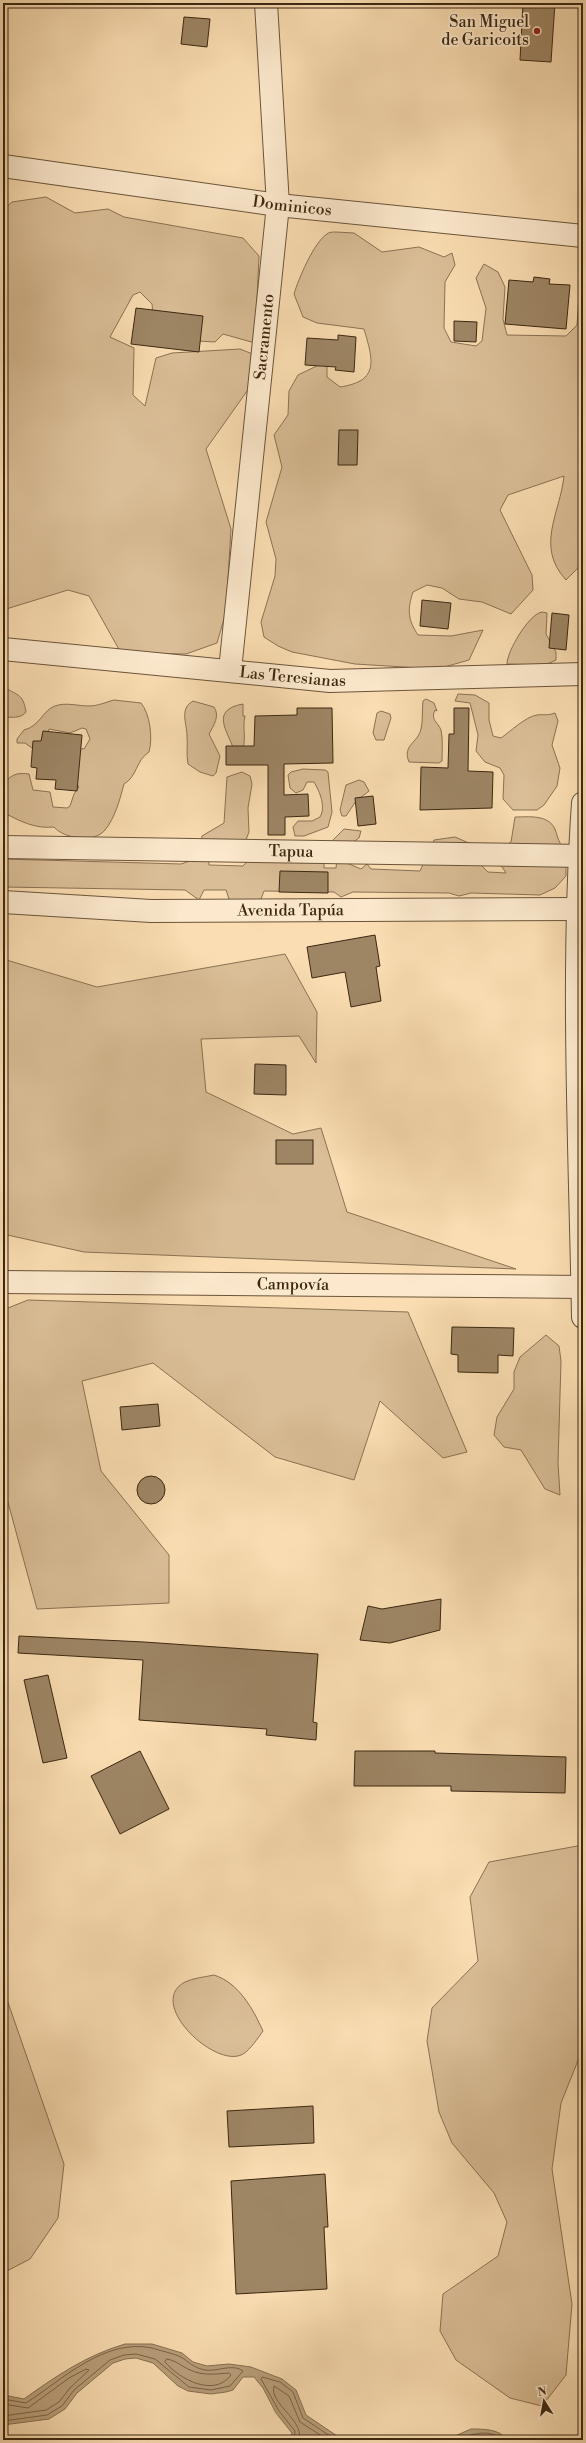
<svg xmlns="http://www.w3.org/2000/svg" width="586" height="2443" font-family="'Libre Bodoni',serif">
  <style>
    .green { fill: #dabe97; stroke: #8a7254 }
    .water { fill: #b99f7b; stroke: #876f51 }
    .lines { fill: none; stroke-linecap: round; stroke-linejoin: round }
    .shore { stroke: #7a6346; stroke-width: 1 }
    .building { fill: #9e8665; stroke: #3b2711 }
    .minor-casing { stroke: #6b5439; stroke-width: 24 }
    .minor { stroke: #fce9cd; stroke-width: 22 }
    .poi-dot { fill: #8f2418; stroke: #fce9cd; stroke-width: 1.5 }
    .labels { text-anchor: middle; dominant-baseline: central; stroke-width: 3.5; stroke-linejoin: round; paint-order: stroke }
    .poi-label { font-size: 16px; fill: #3b2711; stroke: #fce9cd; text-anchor: end }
    .street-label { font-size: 16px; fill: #3b2711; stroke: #fce9cd }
  </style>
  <rect width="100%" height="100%" fill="#faddb2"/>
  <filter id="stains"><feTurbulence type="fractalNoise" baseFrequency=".005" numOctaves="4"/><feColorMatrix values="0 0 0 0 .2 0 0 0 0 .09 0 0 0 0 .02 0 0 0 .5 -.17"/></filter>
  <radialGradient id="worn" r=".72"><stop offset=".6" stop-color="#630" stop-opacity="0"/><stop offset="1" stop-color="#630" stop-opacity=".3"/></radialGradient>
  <!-- green -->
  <g class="green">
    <path d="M46 197 75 213 108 209 124 217 243 238 259 256 255 343 223 334 215 342 198 341 153 316 152 304 140 292 133 295 110 337 134 348 133 395 145 406 156 358 172 353 240 349 255 355 262 370 206 449 231 529 226 612 217 643 186 654 121 653 89 596 68 590 3 610V210L12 202Z"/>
    <path d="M336 232 354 233 382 252 419 247 444 257 452 253 455 265 445 282 444 328 451 342 476 346 482 341 486 308 476 278 484 264 498 272 505 287 503 319 507 335 566 336 577 325 580 281 583 278V550L578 568 566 580C535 546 560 514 564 476L508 495 500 510 532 575 533 590 511 614 482 602 459 599 442 588 427 585 413 592C407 610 408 620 418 635L451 636 483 630 469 660 437 669 355 664 292 652 278 646 264 637 261 622 275 576 276 559 266 522 282 467 274 435 288 415 289 391 298 375 327 361V377L340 387C380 381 373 360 364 329L317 323 303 317 294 294C298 280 314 242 327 234 329 232 333 232 336 232Z"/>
    <path d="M542 612 547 613 546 634 556 652V660L545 665 507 664C507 651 529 614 542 612Z"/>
    <path d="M3 686C16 696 23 692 26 712 21 719 11 717 3 717Z"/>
    <path d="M458 694 475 695 489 703V720L493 736 501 738C511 731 525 717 537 715 544 714 546 716 555 713L558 721 552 745 560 768 557 786 544 805 537 810H513L503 799 504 775 500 768 485 762 476 751 478 735 470 703 455 701Z"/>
    <path d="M426 699 434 703 437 711 435 710C430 720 438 722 441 730 443 739 442 751 442 761L439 763 409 762C402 745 418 743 421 729 423 721 422 709 423 701Z"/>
    <path d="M114 700 141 703C150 714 153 738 149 752 136 760 137 777 124 784 120 799 115 818 105 830 95 843 64 839 54 827 35 829 19 821 3 812 3 800 7 791 7 780 14 773 20 773 29 774L33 790 50 792 53 807 67 808 70 806 74 794 79 787 70 774 75 748 84 749 90 739 86 729 82 728 70 733 49 729 43 743 32 748 25 743H17V739L24 730C40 726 43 710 55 706 66 702 78 706 89 706 98 706 106 702 114 700Z"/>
    <path d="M193 701 214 707C220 716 214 725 209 734L220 756 216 773 213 776 200 772 188 764C186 753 188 746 187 736 187 723 179 709 193 701Z"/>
    <path d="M243 704V716H245C242 729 247 739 242 751L234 750C227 730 210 710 243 704Z"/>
    <path d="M381 711 390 714 391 718 384 740H376L373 733 377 713Z"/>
    <path d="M303 769 325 770 328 772 332 812 328 827 304 836H295L293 827 298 821H312L320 817C326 807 320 792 314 782H307L303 790 296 793 290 788 288 775 291 772Z"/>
    <path d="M242 772 250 776 252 784 248 808 249 832 240 855H208L209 865 243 866 254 854 324 860V868H336L337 859 361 869 367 864 371 869 420 871 434 840 455 837 471 844 475 859 488 872 506 873 497 859 496 851 511 842 515 817C528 817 548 814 555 829 558 838 559 844 566 851V876L555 888 540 895 471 893 459 896 449 893 353 892 341 897 334 892 264 891 261 899C251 905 239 904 229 899L226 890H204L199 900 185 890 3 887V859L181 864C200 858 200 854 202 836L224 823 227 777Z"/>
    <path d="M359 780 364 782 369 791 356 801 346 816H342L340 810 346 785Z"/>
    <path d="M344 829 361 831 359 838 346 847 332 841Z"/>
    <path d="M285 954 317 1012 316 1063 299 1036 201 1039 206 1092 293 1134 321 1128 347 1212 516 1269 84 1252 3 1234V959L97 987Z"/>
    <path d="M28 1300 408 1312 467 1452 443 1458 380 1401 354 1480 275 1457 153 1363 82 1381 101 1471 169 1555V1603L37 1609 3 1484V1310Z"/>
    <path d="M546 1335 559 1346 561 1361 558 1463 560 1495 545 1489 521 1450 504 1447 494 1435 497 1417 514 1389V1372L520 1357Z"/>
    <path d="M583 1845V2048L561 2103 552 2169 572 2304 566 2375 542 2406 510 2398 456 2360 440 2331 443 2294 498 2256 507 2222 494 2193 452 2143 439 2112 427 2041 432 2008 478 1961 470 1897 489 1862Z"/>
    <path d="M214 1975C239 1983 253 2009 263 2031 258 2038 250 2050 243 2054 216 2070 145 2003 185 1982 193 1978 205 1977 214 1975Z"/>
    <path d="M3 1988 64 2164 58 2218 30 2259 3 2273Z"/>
  </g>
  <!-- water -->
  <g class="water">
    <path d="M125 2344H152L182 2353 193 2362 207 2366 229 2364 251 2367 282 2379 296 2390 306 2415 343 2440H290L292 2433 276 2413 263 2388 254 2377H243L233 2390 226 2392 211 2394 188 2391 178 2386 153 2363 136 2358 125 2359 113 2363 77 2393 65 2409 49 2419 3 2425V2395L24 2399C56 2376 87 2355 125 2344Z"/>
    <path d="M471 2429C485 2429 499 2429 508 2440H424L455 2436Z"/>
  </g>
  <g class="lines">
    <!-- shore -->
    <g class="shore">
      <path d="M167 2359C177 2361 181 2366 190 2370 203 2376 215 2374 229 2373L231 2375C214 2398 179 2379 165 2362Z"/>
      <path d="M3 2399 26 2403C62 2380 104 2338 152 2348 158 2350 175 2354 181 2357 189 2362 194 2368 205 2370 217 2372 233 2363 243 2371L230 2386 211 2390 189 2387 155 2359 136 2354 124 2355 110 2360 74 2390 62 2406 47 2415 3 2421"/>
      <path d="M3 2404 28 2408 69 2378 86 2369 89 2370 70 2388 59 2402 46 2410 3 2416"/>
      <path d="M294 2440 295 2431 279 2411 261 2379 262 2377 280 2382 293 2392 303 2418 336 2440"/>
      <path d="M299 2440C305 2420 269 2404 274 2386L289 2396 300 2422 328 2440"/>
      <path d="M455 2440C471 2435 488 2427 503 2440"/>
    </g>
  </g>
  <!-- building -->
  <g class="building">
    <path d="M523 3H555L551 62 520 60Z"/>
    <path d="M184 17 210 19 207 47 181 44Z"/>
    <path d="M534 277 550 279 549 284 570 285 566 329 505 324 509 280 533 282Z"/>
    <path d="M136 308 203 316 199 352 131 344Z"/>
    <path d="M454 321 477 322 476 342 454 341Z"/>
    <path d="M338 335 356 337 354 372 335 370 336 367 305 365 307 338 338 340Z"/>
    <path d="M339 430H358L357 465H338Z"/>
    <path d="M422 600 451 603 448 629 420 626Z"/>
    <path d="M552 613 569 615 566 650 549 648Z"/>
    <path d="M297 708H332L333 763 284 764V795L308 794 309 816 285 817V835H268V765H226V746H254L255 716 297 715Z"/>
    <path d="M454 708H469L468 771 493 772 492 808 420 810 421 767 448 768 449 734H454Z"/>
    <path d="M43 731 82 735 77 791 55 789 56 780 36 779 37 768 31 767 33 741H41Z"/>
    <path d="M373 796 376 824 358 826 355 798Z"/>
    <path d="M280 871 328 872V893L279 892Z"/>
    <path d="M375 935 380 966 376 967 381 1001 351 1007 345 972 312 978 307 947Z"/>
    <path d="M255 1064 286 1065V1095L254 1094Z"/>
    <rect x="276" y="1140" width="37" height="24"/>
    <path d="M452 1327 514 1328 513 1356 498 1355V1373L458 1372V1355L451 1354Z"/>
    <path d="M158 1404 160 1426 122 1430 120 1407Z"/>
    <circle cx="151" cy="1490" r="14"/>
    <path d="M441 1599 440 1630 390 1643 360 1640 368 1606 382 1609Z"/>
    <path d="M19 1636 144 1642 318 1654 313 1722 317 1723 316 1740 266 1735 267 1729 139 1720 143 1660 18 1653Z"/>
    <path d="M48 1675 67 1758 43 1763 24 1680Z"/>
    <path d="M140 1751 169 1809 120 1834 91 1776Z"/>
    <path d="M355 1751H435V1753L566 1757 565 1793 451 1791V1786H354Z"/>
    <path d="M313 2106 314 2143 229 2147 227 2111Z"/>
    <path d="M325 2174 328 2227H324L327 2289 236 2294 231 2181Z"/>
  </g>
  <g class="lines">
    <!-- minor casing -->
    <g class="minor-casing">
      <g id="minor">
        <path id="s1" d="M3 166 278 205 583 236"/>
        <path id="s2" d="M3 649 330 681 583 674"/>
        <path id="s3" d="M230 670 278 205 266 3"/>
        <path d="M583 803C571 974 580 1146 583 1317"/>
        <path id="s4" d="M3 847 583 856"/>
        <path id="s5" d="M3 902 151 911 579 909"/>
        <path id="s6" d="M3 1282 583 1287"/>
      </g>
    </g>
    <!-- minor -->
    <use href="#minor" class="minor"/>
  </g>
  <!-- markers -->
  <circle class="poi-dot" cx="537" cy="31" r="4"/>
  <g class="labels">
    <!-- poi labels -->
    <g class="poi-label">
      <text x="529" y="22">San Miguel<tspan x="529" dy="18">de Garicoits</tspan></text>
    </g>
    <!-- street labels -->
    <g class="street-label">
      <text stroke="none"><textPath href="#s1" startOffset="292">Dominicos</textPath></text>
      <text stroke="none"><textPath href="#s3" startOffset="335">Sacramento</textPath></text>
      <text stroke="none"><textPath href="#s2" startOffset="291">Las Teresianas</textPath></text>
      <text stroke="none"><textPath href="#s4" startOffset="288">Tapua</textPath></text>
      <text stroke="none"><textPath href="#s5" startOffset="288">Avenida Tapúa</textPath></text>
      <text stroke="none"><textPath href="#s6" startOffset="290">Campovía</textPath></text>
    </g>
  </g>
  <!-- margin -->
  <rect width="586" height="2443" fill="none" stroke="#faddb2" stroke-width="16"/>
  <rect x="4" y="4" width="578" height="2435" fill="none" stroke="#3b2711" stroke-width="2"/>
  <rect x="8" y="8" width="570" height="2427" fill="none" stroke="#3b2711"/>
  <!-- north arrow -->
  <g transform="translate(544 2401) rotate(349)" stroke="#fce9cd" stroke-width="3" paint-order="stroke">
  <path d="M0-3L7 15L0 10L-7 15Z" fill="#3b2711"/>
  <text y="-6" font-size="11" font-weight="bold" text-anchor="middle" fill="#3b2711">N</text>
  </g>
  <rect width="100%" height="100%" filter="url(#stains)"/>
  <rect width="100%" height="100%" fill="url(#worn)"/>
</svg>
